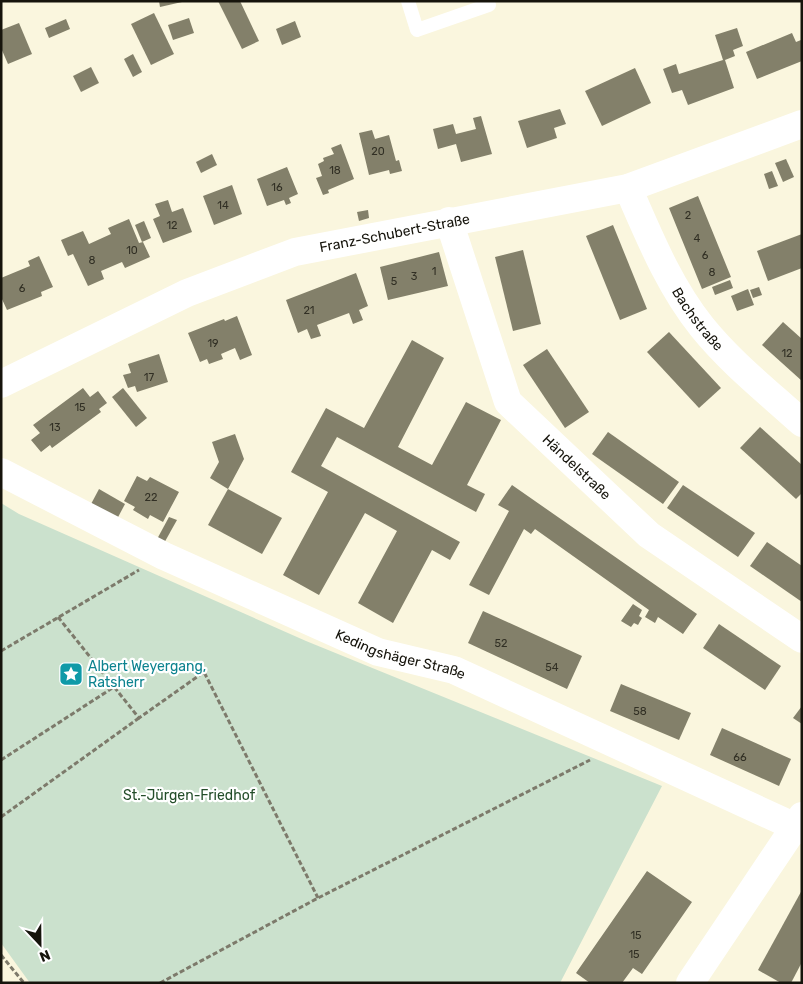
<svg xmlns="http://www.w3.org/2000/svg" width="803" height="984" font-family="Rubik,sans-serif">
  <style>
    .green { fill: #cbe1cd }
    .building { fill: #83806a }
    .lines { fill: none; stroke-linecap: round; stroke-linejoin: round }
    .path { stroke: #7d7a6b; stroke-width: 3; stroke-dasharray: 5 2.5; stroke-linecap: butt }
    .lane { stroke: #fff; stroke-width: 14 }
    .street { stroke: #fff; stroke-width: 28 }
    .labels { text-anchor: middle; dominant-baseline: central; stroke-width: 4.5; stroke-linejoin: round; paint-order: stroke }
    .number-label { font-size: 11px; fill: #312f24 }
    .street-label { font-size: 14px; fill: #16140c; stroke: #fff }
    .culture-label { font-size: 14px; fill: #0d838f; stroke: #fff; text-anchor: start }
    .park-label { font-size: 14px; fill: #234d29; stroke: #fff }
  </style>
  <rect width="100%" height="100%" fill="#faf6de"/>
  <!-- green -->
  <path class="green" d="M1 503 19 514 306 641 662 786 560 983H30L1 943Z"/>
  <!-- building -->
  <g class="building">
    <path d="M159 1H182V2L160 7Z"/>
    <path d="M218 1H240L259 41 242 49Z"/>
    <path d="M154 13 174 54 151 65 131 24Z"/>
    <path d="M189 18 194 33 173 40 168 25Z"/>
    <path d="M66 19 70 29 49 38 45 28Z"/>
    <path d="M295 21 301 37 282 45 276 29Z"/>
    <path d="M19 23 32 54 8 64 1 48V30Z"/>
    <path d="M737 28 743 46 733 50 735 56 725 60 734 88 688 105 682 90 672 93 663 69 676 64 679 74 723 60 715 35Z"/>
    <path d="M792 33 796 42 801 40 802 42V61L757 79 746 52Z"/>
    <path d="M133 54 142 72 133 77 124 59Z"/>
    <path d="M91 67 99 83 81 92 73 76Z"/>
    <path d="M635 68 651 103 602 126 585 91Z"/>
    <path d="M560 109 566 124 554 128 557 138 527 148 518 121Z"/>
    <path d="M481 116 492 154 461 162 456 144 438 149 433 129 453 124 456 134 476 129 473 118Z"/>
    <path d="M372 130 375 139 389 135 396 161 399 160 402 171 390 174 389 170 369 175 359 133Z"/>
    <path d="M341 144 354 179 328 190 329 193 323 195 316 178 322 176 318 164 324 161 323 158 334 154 331 148Z"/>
    <path d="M212 154 217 165 201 173 196 162Z"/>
    <path d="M786 159 794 177 783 182 775 163Z"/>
    <path d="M287 167 298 194 289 198 291 203 286 205 284 200 267 206 257 179Z"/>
    <path d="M772 171 778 186 769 189 764 174Z"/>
    <path d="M232 185 242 214 214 225 203 196Z"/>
    <path d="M698 196 731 277 702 289 669 208Z"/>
    <path d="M168 200 172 212 183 208 192 232 163 243 153 219 160 216 155 204Z"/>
    <path d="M368 210 369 218 359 221 357 212Z"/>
    <path d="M129 219 139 243 143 242 150 257 125 268 122 262 101 271 104 279 88 286 73 254 68 256 61 240 83 231 89 244 111 234 108 228Z"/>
    <path d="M144 221 151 238 142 242 135 225Z"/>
    <path d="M613 225 647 309 620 320 586 236Z"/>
    <path d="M802 234V268L768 281 757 251Z"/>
    <path d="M523 250 541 324 513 331 495 257Z"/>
    <path d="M439 252 448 286 388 300 380 267Z"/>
    <path d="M39 256 53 287 41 292 42 296 7 310 1 297V278L30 266 28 261Z"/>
    <path d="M356 273 368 306 359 310 363 320 353 324 349 313 317 325 321 336 311 339 307 329 298 333 286 300Z"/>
    <path d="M730 280 733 288 715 295 712 287Z"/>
    <path d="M759 287 762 295 753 298 750 290Z"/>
    <path d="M748 289 754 305 737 311 731 296Z"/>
    <path d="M237 316 252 355 240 360 235 348 221 354 223 359 209 364 207 359 200 362 188 333 224 319 225 321Z"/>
    <path d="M783 322 802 339V381L762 345Z"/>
    <path d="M669 332 721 388 699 408 647 352Z"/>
    <path d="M412 340 444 358 398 447 432 465 466 402 501 420 467 485 485 494 476 512 337 437 321 466 460 542 450 560 432 550 393 623 358 603 397 531 365 513 319 595 283 575 328 492 291 472 326 408 364 428Z"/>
    <path d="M547 349 589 412 565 428 523 365Z"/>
    <path d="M159 354 168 382 137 392 135 386 128 388 123 375 131 373 128 364Z"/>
    <path d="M83 388 90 397 98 391 107 403 99 409 101 412 52 448 50 445 41 452 31 440 40 433 33 425Z"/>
    <path d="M123 388 147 418 136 427 112 397Z"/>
    <path d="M760 427 802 465V493L796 499 740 448Z"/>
    <path d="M608 432 679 482 663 504 592 454Z"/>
    <path d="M235 434 244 459 228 489 210 478 219 462 212 442Z"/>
    <path d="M137 476 147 481 150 477 179 492 163 522 150 515 148 519 133 510 135 507 124 501Z"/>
    <path d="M512 485 697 614 683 634 658 617 655 623 645 617 649 610 535 529 531 534 524 529 489 595 469 585 509 511 498 505Z"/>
    <path d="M683 485 755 533 738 557 667 508Z"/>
    <path d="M99 489 125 504 116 521 90 506Z"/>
    <path d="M228 489 282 518 262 554 208 525Z"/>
    <path d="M169 517 177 520 163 545 156 541Z"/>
    <path d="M767 542 802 566V602L750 566Z"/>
    <path d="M633 604 642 610 639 616 642 618 638 625 634 623 631 627 621 621Z"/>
    <path d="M483 611 582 656 567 689 468 643Z"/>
    <path d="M719 624 781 666 765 690 703 648Z"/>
    <path d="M621 684 691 713 679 740 610 711Z"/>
    <path d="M802 706V724L793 718Z"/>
    <path d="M722 728 791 759 779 786 710 755Z"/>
    <path d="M647 871 692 902 642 974 633 968 622 983H590L576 973Z"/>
    <path d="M802 890V962L791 983H781L758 970Z"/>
  </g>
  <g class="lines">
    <!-- path -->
    <g class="path">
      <path d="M58 617 139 718 204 672 318 898"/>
      <path d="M1 651 139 570"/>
      <path d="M1 760 114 687"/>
      <path d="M1 817 139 718"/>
      <path d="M1 955 24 983"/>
      <path d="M160 983 318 898 590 760"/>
    </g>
    <!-- lane -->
    <path class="lane" d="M408 1 417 30 489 5"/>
    <!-- street -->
    <g class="street">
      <path id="s1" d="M628 188C649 236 669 286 702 327 731 363 768 392 802 423"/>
      <path id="s2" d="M449 221 508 402 649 535 802 639"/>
      <path id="s3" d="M1 384 187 293 295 252 628 188 802 124"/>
      <path id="s4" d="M1 472 164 556 378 652 454 670 802 830"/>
      <path d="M690 983 802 816"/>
    </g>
  </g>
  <!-- icons -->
  <defs>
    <g id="sight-square" transform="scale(1.25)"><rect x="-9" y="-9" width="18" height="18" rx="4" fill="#0f9aa8" stroke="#fff"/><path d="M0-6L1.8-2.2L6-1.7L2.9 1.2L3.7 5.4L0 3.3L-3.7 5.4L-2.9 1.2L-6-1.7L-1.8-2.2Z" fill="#fff"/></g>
  </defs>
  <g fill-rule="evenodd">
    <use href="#sight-square" x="71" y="674"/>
  </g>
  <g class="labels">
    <!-- number labels -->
    <g class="number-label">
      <text x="378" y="151">20</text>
      <text x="335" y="170">18</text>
      <text x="277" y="187">16</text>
      <text x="223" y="205">14</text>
      <text x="688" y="215">2</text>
      <text x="172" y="225">12</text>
      <text x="697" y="238">4</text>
      <text x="132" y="250">10</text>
      <text x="705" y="255">6</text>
      <text x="92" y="260">8</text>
      <text x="434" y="271">1</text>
      <text x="712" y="272">8</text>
      <text x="414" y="276">3</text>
      <text x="394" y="281">5</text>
      <text x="22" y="288">6</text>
      <text x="309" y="310">21</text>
      <text x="213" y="343">19</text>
      <text x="787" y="353">12</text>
      <text x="149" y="377">17</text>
      <text x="80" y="407">15</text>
      <text x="55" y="427">13</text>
      <text x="151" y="497">22</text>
      <text x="501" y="643">52</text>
      <text x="552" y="667">54</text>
      <text x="640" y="711">58</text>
      <text x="740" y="757">66</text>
      <text x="636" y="935">15</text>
      <text x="634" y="954">15</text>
    </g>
    <!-- street labels -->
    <g class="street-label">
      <text stroke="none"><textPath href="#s3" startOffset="424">Franz-Schubert-Straße</textPath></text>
      <text stroke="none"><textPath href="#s1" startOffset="149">Bachstraße</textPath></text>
      <text stroke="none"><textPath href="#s2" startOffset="285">Händelstraße</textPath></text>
      <text stroke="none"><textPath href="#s4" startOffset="440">Kedingshäger Straße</textPath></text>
    </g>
    <!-- culture labels -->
    <g class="culture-label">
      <text x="88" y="666">Albert Weyergang,<tspan x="88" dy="16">Ratsherr</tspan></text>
    </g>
    <!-- park labels -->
    <g class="park-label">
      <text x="189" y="795">St.-Jürgen-Friedhof</text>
    </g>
  </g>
  <!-- border -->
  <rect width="803" height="984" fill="none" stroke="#16140c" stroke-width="5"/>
  <!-- north arrow -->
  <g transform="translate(40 944) rotate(158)" stroke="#ffffff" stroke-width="4" paint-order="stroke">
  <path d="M0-4L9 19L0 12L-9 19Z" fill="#16140c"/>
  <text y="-8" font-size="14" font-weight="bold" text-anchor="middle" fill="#16140c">N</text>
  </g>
</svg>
